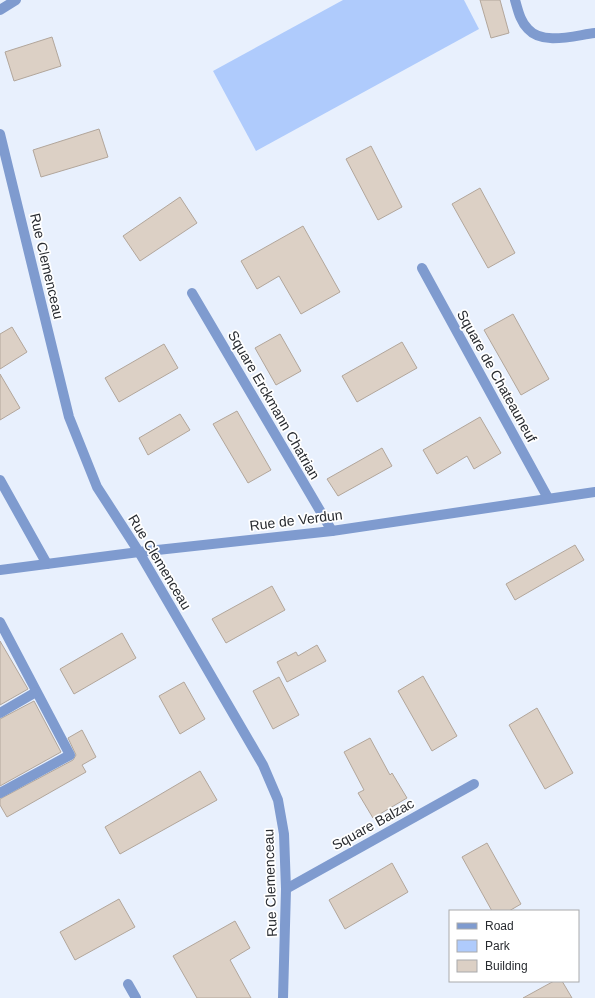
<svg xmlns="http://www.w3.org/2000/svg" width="595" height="998" font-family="Arial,sans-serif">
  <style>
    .green { fill: #afcbfc }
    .building { fill: #dcd0c5; stroke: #b2a69b }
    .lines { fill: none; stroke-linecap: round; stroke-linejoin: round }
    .lane { stroke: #7f9bcf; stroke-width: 10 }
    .street { stroke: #7f9bcf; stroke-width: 10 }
    .labels { text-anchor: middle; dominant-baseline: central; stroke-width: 3.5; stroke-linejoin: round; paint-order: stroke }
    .street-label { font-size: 14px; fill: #282b30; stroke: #fff }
  </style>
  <rect width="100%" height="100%" fill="#e8f0fd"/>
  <!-- green -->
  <path class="green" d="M343 0H464L479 29 256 151 213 71Z"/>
  <!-- building -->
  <g class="building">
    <path d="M480 0H500L509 33 491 38Z"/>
    <path d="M52 37 61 66 14 81 5 52Z"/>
    <path d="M99 129 108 157 41 177 33 150Z"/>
    <path d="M371 146 402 207 378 220 346 159Z"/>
    <path d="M480 188 515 253 488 268 452 204Z"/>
    <path d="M180 197 197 223 140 261 123 236Z"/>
    <path d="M303 226 340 292 301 314 279 276 257 289 241 261Z"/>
    <path d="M513 314 549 379 521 395 484 330Z"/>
    <path d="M12 327 27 352 0 369V334Z"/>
    <path d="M280 334 301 371 276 385 255 348Z"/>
    <path d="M402 342 417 368 357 402 342 376Z"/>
    <path d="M164 344 178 368 119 402 105 378Z"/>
    <path d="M0 374 20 408 0 420Z"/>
    <path d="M237 411 271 470 248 483 213 424Z"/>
    <path d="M180 414 190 430 148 455 139 438Z"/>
    <path d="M480 417 501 453 474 469 467 456 437 474 423 450Z"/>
    <path d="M382 448 392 466 338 496 327 479Z"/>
    <path d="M575 545 584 560 515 600 506 584Z"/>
    <path d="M272 586 285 610 226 643 212 619Z"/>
    <path d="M122 633 136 658 74 694 60 669Z"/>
    <path d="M0 641 28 689 0 705Z"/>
    <path d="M317 645 326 661 287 682 277 662 296 652 298 656Z"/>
    <path d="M423 676 457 736 432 751 398 691Z"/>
    <path d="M279 677 299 715 273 729 253 691Z"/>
    <path d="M184 682 205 719 180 734 159 696Z"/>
    <path d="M34 701 61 752 0 786V719Z"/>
    <path d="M537 708 573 773 545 789 509 725Z"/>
    <path d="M82 730 96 757 82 765 86 772 7 817 0 805V799L73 760 76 755 68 738Z"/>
    <path d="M370 738 390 775 392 773 407 798 373 818 358 793 364 790 344 752Z"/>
    <path d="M200 771 217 800 120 854 105 827Z"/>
    <path d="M487 843 521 904 509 911H492L462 857Z"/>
    <path d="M392 863 408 892 345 929 329 900Z"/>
    <path d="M119 899 135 927 75 960 60 932Z"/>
    <path d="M235 921 250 948 230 960 251 998H197L173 956Z"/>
    <path d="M554 981H562L572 998H523Z"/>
  </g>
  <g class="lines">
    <!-- lane -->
    <g class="lane">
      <path d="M515 0C518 10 520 21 528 29 543 46 576 35 595 33"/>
      <path d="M0 622 70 755 0 793"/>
      <path d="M0 713 36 692"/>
    </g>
    <!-- street -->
    <g class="street">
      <path d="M0 10 16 0"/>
      <path d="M0 134 69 417 97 487 139 552 263 765 278 800 284 834 286 889 283 998"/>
      <path d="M422 268 548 498"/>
      <path d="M192 293 332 531"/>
      <path d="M0 480 47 564"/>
      <path d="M0 570 139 552 332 531 595 492"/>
      <path d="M286 889 474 784"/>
      <path d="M128 984 136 998"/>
    </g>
  </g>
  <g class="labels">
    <!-- street labels -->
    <g class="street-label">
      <text transform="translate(47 266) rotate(77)">Rue Clemenceau</text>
      <text transform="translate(497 376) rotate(61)">Square de Chateauneuf</text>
      <text transform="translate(274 405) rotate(60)">Square Erckmann Chatrian</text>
      <text transform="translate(296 520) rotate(-7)">Rue de Verdun</text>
      <text transform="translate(160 562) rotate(59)">Rue Clemenceau</text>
      <text transform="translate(373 824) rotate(-29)">Square Balzac</text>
      <text transform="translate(270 883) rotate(-92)">Rue Clemenceau</text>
    </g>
  </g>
  <!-- legend -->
  <rect x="449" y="910" width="130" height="72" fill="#ffffff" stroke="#a9aaac"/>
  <rect x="457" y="923" width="20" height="6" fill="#7f9bcf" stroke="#a9aaac"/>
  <text x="485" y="930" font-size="12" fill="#282b30">Road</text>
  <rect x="457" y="940" width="20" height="12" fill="#afcbfc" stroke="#a9aaac"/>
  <text x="485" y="950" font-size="12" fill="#282b30">Park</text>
  <rect x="457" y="960" width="20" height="12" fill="#dcd0c5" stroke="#a9aaac"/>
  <text x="485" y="970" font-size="12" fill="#282b30">Building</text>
</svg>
